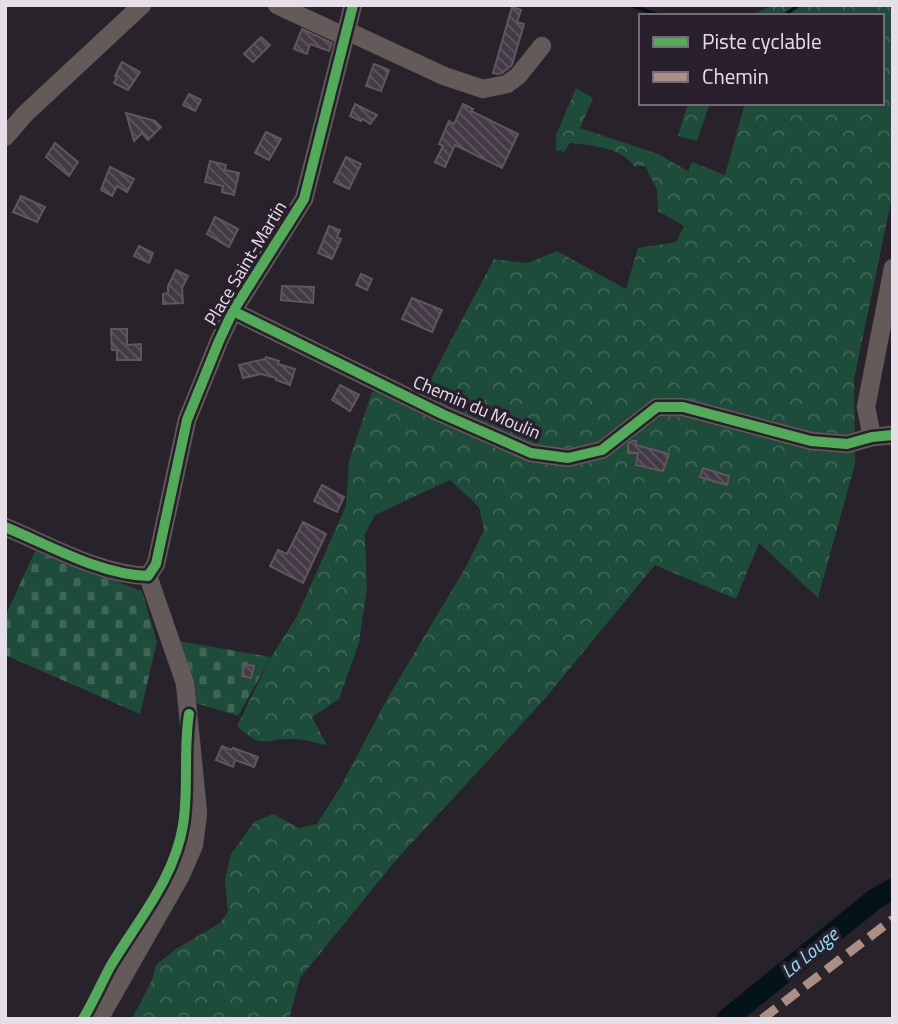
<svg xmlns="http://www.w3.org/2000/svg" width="898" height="1024" font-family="'Titillium Web',sans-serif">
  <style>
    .forest { fill: url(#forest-crowns) }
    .cemetery { fill: url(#cemetery-stones) }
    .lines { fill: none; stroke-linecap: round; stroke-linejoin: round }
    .stream { stroke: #04131a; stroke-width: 3.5 }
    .river { stroke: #04131a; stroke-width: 21 }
    .building { fill: url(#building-back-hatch); stroke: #5d575e; stroke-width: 2 }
    .minor-casing { stroke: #423d44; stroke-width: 19 }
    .minor { stroke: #645a59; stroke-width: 18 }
    .quiet { stroke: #ac8f84; stroke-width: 9; stroke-dasharray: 18 9; stroke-linecap: butt }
    .cycleway-casing { stroke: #2a1f2d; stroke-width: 15 }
    .cycleway { stroke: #51ab58; stroke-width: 10 }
    .labels { text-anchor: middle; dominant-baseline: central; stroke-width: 7; stroke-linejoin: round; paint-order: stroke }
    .street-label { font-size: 18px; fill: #e6dfe8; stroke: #2a1f2d }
    .water-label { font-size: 19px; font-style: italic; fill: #88e2fb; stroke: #2a1f2d }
  </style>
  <defs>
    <pattern id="forest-crowns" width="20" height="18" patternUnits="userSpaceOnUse" patternTransform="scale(1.75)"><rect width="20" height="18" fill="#1e4c3a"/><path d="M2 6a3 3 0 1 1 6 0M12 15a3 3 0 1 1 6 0" fill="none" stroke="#3f6556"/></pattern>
    <pattern id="cemetery-stones" width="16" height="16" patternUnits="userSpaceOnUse" patternTransform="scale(1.75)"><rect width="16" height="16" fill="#1e4c3a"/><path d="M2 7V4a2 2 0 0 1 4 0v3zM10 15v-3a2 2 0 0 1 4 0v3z" fill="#3f6556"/></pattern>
    <pattern id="building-back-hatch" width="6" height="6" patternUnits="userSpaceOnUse" patternTransform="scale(1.75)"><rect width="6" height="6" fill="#443a46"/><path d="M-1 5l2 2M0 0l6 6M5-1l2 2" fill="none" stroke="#5f5661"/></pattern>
  </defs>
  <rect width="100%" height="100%" fill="#28222a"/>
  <!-- forest -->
  <g class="forest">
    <path d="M774 5H893V192L854 379 855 464 818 598 759 543 736 599 655 565 543 701 396 860 300 978 289 1019H132L152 980 156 965 176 949 220 923 228 912 225 880 231 854 254 822 273 814 299 828 317 824 341 786 387 699 467 565 484 530 479 507 450 480 375 515 365 534 367 587 359 643 339 699 312 717 327 745C316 743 304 739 293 739 263 738 264 751 237 726L271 657 297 616 346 506 349 461 372 392 425 390 494 259 528 263 557 251 626 289 638 248 676 242 684 226 658 211 657 190 645 166H634C622 148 591 145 570 143L564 152 556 150V135L576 88 593 98 580 128 658 154 688 171 692 162 725 175 745 103H882V16H750Z"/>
    <path d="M688 103H710L697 141 678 136Z"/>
  </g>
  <!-- cemetery -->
  <g class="cemetery">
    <path d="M35 551 142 591 157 642 140 714 5 655V617Z"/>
    <path d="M179 641 271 657 238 716 196 703Z"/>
  </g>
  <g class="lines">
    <!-- stream -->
    <g class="stream">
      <path d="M630 5 661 16"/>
      <path d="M783 16 799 5"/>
    </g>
    <!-- river -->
    <path class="river" d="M727 1019 875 899 893 889"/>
  </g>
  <!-- building -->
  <g class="building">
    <path d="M512 7 521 10 517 22 524 24 512 65 502 73 497 74 493 73Z"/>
    <path d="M302 29 332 43 329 51 310 44 307 54 294 49Z"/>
    <path d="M261 37 270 45 253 62 244 54Z"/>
    <path d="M122 62 140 72 128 90 114 83 117 77 115 76Z"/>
    <path d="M374 64 389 70 381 91 366 86Z"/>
    <path d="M189 94 201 100 195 111 183 105Z"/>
    <path d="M355 104 377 115 370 124 363 119 361 121 350 116Z"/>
    <path d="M463 104 473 109 471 111 518 134 502 168 455 145 445 167 435 162 443 146 439 144 449 121 454 124Z"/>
    <path d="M126 113 155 121 161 127 148 140 142 133 134 141Z"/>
    <path d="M266 132 281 139 269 160 255 153Z"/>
    <path d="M55 143 78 162 69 176 46 157Z"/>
    <path d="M346 157 361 164 349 189 334 182Z"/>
    <path d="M210 161 226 165 225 170 239 173 234 195 222 192 223 186 205 182Z"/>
    <path d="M110 167 134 179 127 192 117 186 112 196 101 190Z"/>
    <path d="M21 196 45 207 37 222 13 212Z"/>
    <path d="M215 217 238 229 229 247 207 234Z"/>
    <path d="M329 226 340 230 337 237 341 239 332 259 318 253Z"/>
    <path d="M139 246 153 253 149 263 134 256Z"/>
    <path d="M176 270 188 276 182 288 183 303 163 304V294L168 293V286Z"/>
    <path d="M361 274 372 279 367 290 356 285Z"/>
    <path d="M282 286 314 287 313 303 281 300Z"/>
    <path d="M412 298 442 310 432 332 402 319Z"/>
    <path d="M111 329H127V345L141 344V360H117V350H112Z"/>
    <path d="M266 357 279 361 278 364 295 369 290 385 276 380V378L261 374 243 378 239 365 265 359Z"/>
    <path d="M340 385 359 395 350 411 332 400Z"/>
    <path d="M632 441H636V445L669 454 663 471 636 465 638 453H628V444Z"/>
    <path d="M703 468 729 476 727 485 700 477Z"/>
    <path d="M322 485 344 497 337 512 314 501Z"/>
    <path d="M303 522 326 534 303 583 270 566 278 550 287 554Z"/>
    <path d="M245 664 254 666 251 678 242 676Z"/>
    <path d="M222 746 231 750 233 748 258 757 254 767 235 760 233 767 216 760Z"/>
  </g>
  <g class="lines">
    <!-- minor casing -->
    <g class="minor-casing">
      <g id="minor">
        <path d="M277 5 346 37"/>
        <path d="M347 31 444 76 483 89 507 84 518 76 542 46"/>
        <path d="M5 137 25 114 142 5"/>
        <path d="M233 311 442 414 531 453 568 458 602 450 657 407H683L811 441 847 444 872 437 893 435"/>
        <path d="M872 437 866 407 893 268"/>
        <path d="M5 527C49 545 100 575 148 576"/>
        <path d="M148 576 156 564 187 420 219 341 233 311 304 199 353 5"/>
        <path d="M99 1019 181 875 194 845 198 813 185 683 148 576"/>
      </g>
    </g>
    <!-- minor -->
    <use href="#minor" class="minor"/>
    <!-- quiet -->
    <path class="quiet" d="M762 1019 893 919"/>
    <!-- cycleway casing -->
    <g class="cycleway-casing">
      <g id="cycleway">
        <path d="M233 311 442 414 531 453 568 458 602 450 657 407H683L811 441 847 444 872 437 893 435"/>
        <path d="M5 527C49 545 100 575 148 576L156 564 187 420 219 341 233 311 304 199 353 5"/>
        <path d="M83 1019C93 1002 101 984 110 967 137 921 174 880 183 825 189 788 183 751 189 714"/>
      </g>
    </g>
    <!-- cycleway -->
    <use href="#cycleway" class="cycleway"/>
  </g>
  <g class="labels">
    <!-- street labels -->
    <g class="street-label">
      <text transform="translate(245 263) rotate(-59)">Place Saint-Martin</text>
      <text transform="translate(477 407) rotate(23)">Chemin du Moulin</text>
    </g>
    <!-- water labels -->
    <g class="water-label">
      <text transform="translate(809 952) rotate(-39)">La Louge</text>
    </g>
  </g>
  <!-- border -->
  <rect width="898" height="1024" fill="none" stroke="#e6dfe8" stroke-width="14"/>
  <!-- legend -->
  <rect x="639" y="14" width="245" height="91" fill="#2a1f2d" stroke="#756c78" stroke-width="2"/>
  <rect x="653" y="37" width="35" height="10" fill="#51ab58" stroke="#756c78" stroke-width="2"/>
  <text x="702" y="49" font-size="21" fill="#e6dfe8">Piste cyclable</text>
  <rect x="653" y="72" width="35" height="10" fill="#ac8f84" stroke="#756c78" stroke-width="2"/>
  <text x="702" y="84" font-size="21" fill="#e6dfe8">Chemin</text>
</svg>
